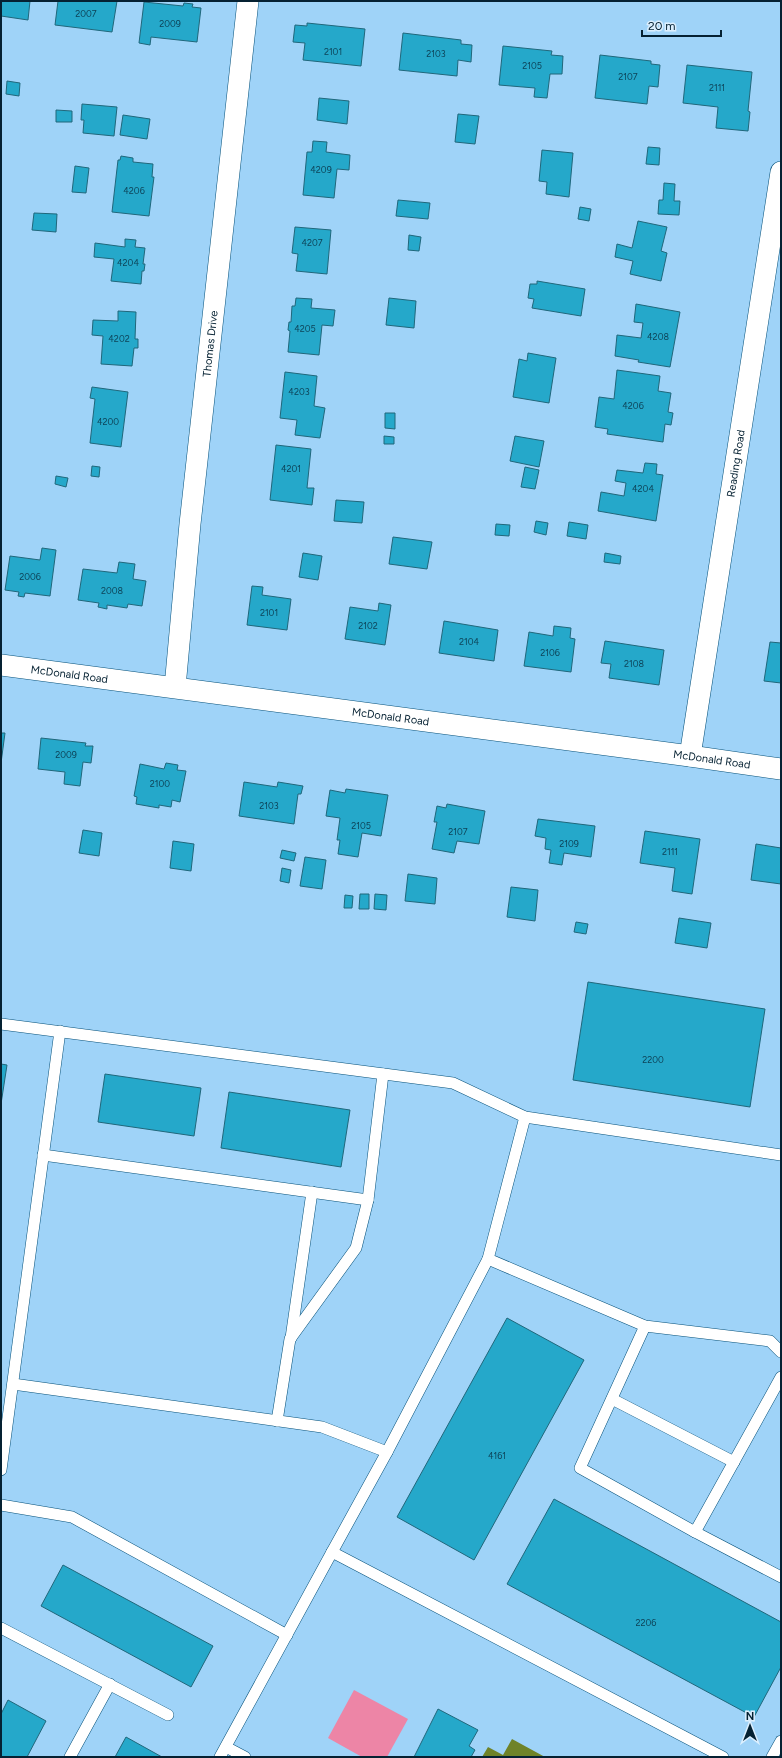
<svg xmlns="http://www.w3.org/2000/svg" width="782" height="1758" font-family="Figtree,sans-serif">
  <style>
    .green { fill: #ed85a6 }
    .water { fill: #6f8329 }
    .building { fill: #25a8ca; stroke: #20677b }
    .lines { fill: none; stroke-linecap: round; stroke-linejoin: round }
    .service-casing { stroke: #06517a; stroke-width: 12 }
    .minor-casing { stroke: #06517a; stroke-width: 22 }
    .service { stroke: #fff; stroke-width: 11 }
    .minor { stroke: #fff; stroke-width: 21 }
    .labels { text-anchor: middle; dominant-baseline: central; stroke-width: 3.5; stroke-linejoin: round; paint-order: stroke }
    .number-label { font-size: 9px; fill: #0d4358 }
    .street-label { font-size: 11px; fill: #052132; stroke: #dceffe }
  </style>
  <rect width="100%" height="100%" fill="#9fd3f8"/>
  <!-- green -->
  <path class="green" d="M354 1690 408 1719 387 1757H362L328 1738Z"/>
  <!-- water -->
  <path class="water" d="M512 1739 545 1757H482L488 1747 503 1755Z"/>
  <!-- building -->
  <g class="building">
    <path d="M1 1H30L28 20 1 16Z"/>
    <path d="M58 1H117L112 32 55 25Z"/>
    <path d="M144 2 183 6 184 3 193 4 192 7 201 8 197 42 151 37 150 45 139 43Z"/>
    <path d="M307 23 365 29 361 66 303 60 305 43 293 42 295 25 307 26Z"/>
    <path d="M403 33 461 40V44L472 45 471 62 458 60 457 76 399 70Z"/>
    <path d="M503 46 552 51 551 55 563 56 562 74H550L547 98 534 97 535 88 499 85Z"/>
    <path d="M600 55 651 61V64L660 65 658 87 649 86 647 104 595 98Z"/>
    <path d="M687 65 752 72 748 111 750 112 748 131 716 128 718 107 683 103Z"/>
    <path d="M7 81 20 83 19 96 6 94Z"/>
    <path d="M319 98 349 101 347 124 317 120Z"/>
    <path d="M82 104 117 107 114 136 83 133 84 120H81Z"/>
    <path d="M56 110 72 111V122H56Z"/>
    <path d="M458 114 479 116 475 144 455 142Z"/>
    <path d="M123 115 150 119 147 139 120 135Z"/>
    <path d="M313 141 327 142 326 152 350 155 349 170 337 169 334 198 303 195 307 152H312Z"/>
    <path d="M648 147 660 148 659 165 646 164Z"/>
    <path d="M542 150 573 153 569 197 546 194 547 182 539 181Z"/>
    <path d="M121 156 133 158V162L153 164 152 177H154L149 216 112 212 118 160H120Z"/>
    <path d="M75 166 89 168 86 193 72 192Z"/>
    <path d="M664 183 675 184 674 201H680L679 215 658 214 659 200H663Z"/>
    <path d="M398 200 430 203 428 219 396 216Z"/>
    <path d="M580 207 591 209 589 221 578 219Z"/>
    <path d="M34 213 57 214 56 232 32 230Z"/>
    <path d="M638 221 667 227 661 251 667 253 661 281 630 274 633 261 615 257 617 244 632 248Z"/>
    <path d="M295 227 331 230 327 274 296 271 298 254 292 253Z"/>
    <path d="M409 235 421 237 419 251 408 250Z"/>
    <path d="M125 239 136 240 135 247 145 248 143 264H145L144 271H142L141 284 111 281 114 259 94 257 95 243 125 247Z"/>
    <path d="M537 281 585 289 581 316 532 308 534 299 528 298 530 284H537Z"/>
    <path d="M296 298 312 299 311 308 335 310 333 326 322 325 319 355 288 352 290 331 288 330 289 322H291L292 306H295Z"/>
    <path d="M389 298 416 301 414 328 386 325Z"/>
    <path d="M636 304 680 312 670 367 638 362 639 360 615 356 617 335 641 338 643 323 634 322Z"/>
    <path d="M118 311 136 312 135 339H138V348H134L132 366 101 364 103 336 92 335 93 320 118 321Z"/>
    <path d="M528 353 556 358 549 403 513 397 519 359 527 361Z"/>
    <path d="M617 370 660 376 658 391 671 393 668 412 673 413 671 425 665 424 663 442 607 434 608 429 595 427 599 397 614 399Z"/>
    <path d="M285 372 317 376 314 406 325 408 320 438 295 435 297 420 280 418Z"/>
    <path d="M92 387 128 392 121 447 90 443 95 399 90 398Z"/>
    <path d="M385 413H395V429L385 428Z"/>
    <path d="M384 436 394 437V444H384Z"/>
    <path d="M515 436 544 441 539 467 510 461Z"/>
    <path d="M276 445 311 449 307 488H314L312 505 270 500Z"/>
    <path d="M645 463 657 464 656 474 663 475 656 521 598 511 601 492 624 496 626 483 615 481 617 470 643 473Z"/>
    <path d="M92 466 100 467 99 477 91 476Z"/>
    <path d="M525 467 539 470 535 489 521 487Z"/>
    <path d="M56 476 68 478 66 487 55 484Z"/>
    <path d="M336 500 364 502 362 523 334 521Z"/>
    <path d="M536 521 548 523 546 535 534 532Z"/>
    <path d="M569 522 588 525 586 539 567 536Z"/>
    <path d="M496 524 510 525 509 536 495 535Z"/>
    <path d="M393 537 432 542 427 569 389 564Z"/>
    <path d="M42 548 56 550 50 596 25 593 24 597 18 596 19 592 5 590 10 556 40 560Z"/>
    <path d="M303 553 322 556 318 580 299 577Z"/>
    <path d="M605 553 621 556 620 564 604 562Z"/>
    <path d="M119 562 135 564 133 579 146 581 142 606 128 604 127 608 107 605V609L98 607 99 603 78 600 83 569 117 573Z"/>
    <path d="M252 586 263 587 262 595 291 599 287 630 247 625Z"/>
    <path d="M379 603 391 605 385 645 345 639 350 607 378 611Z"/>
    <path d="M444 621 498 630 494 661 439 653Z"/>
    <path d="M554 626 571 628 570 638 575 639 571 672 524 666 529 632 553 636Z"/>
    <path d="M605 641 664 650 659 685 609 678 611 664 601 663Z"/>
    <path d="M770 642 781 643V683L764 681Z"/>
    <path d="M1 733H5L1 763Z"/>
    <path d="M41 738 86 743 85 746H93L91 763 83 762 80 786 64 784 65 772 38 769Z"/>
    <path d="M166 763 178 765 177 770 186 771 180 802 172 800 171 807 159 805V808L136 804 137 797 134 796 140 764 164 769Z"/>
    <path d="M244 782 277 787 278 782 303 786 301 794H298L294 824 239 816Z"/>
    <path d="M346 789 388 795 381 836 362 833 358 857 338 854 340 840H337L340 818 326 816 330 790 345 793Z"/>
    <path d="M447 804 485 811 479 844 457 841 454 853 432 849 437 822H434L437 806 446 808Z"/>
    <path d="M538 819 595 826 591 857 564 853 562 865 549 863 551 850 545 849 546 838 535 836Z"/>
    <path d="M83 830 102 833 99 856 79 853Z"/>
    <path d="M645 831 700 839 692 894 672 891 675 868 640 863Z"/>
    <path d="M173 841 194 844 191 871 170 868Z"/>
    <path d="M756 844 781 848V884L751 880Z"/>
    <path d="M282 850 296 853 294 861 280 858Z"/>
    <path d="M305 857 326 860 322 889 300 886Z"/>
    <path d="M282 868 291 870 289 883 280 881Z"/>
    <path d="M408 874 437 878 435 904 405 901Z"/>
    <path d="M511 887 538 890 535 921 507 917Z"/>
    <path d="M360 894H369V909H359Z"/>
    <path d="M375 894 387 895 386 910 374 909Z"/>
    <path d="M345 895 353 896 352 908H344Z"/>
    <path d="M679 918 711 923 707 948 675 943Z"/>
    <path d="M576 922 588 924 586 934 574 932Z"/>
    <path d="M588 982 765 1009 750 1107 573 1080Z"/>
    <path d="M1 1064 7 1065 1 1104Z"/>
    <path d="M105 1074 201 1088 194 1136 98 1122Z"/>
    <path d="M229 1092 350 1110 341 1167 221 1148Z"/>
    <path d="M507 1318 584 1360 474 1560 397 1517Z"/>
    <path d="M554 1499 781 1622V1667L754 1717 507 1584Z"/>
    <path d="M63 1565 213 1646 191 1687 41 1606Z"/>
    <path d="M8 1700 46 1721 27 1757H1V1714Z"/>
    <path d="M438 1709 478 1730 469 1746 475 1750 471 1757H414Z"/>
    <path d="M126 1737 162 1757H115Z"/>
  </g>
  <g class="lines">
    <!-- service casing -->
    <g class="service-casing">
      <g id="service">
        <path d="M1 1024 453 1083 525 1117 781 1155"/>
        <path d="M43 1155 368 1200"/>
        <path d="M488 1259 645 1326 770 1341 781 1352"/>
        <path d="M645 1326 580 1468 695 1532 781 1577"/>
        <path d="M291 1338 312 1192"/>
        <path d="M13 1384 322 1427 387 1452"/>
        <path d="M612 1399 734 1462"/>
        <path d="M277 1421 290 1339 356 1248 368 1200 383 1074"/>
        <path d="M1 1470 60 1031"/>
        <path d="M1 1505 72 1517 287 1635"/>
        <path d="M695 1532 781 1377"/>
        <path d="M332 1552 387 1452 488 1259 525 1117"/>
        <path d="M1 1628 168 1715"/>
        <path d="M226 1747 245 1757"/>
        <path d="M70 1757 110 1684"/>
        <path d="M220 1757 332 1552 723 1757"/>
        <path d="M772 1757 781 1741"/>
      </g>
    </g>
    <!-- minor casing -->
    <g class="minor-casing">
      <g id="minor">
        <path id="s1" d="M1 665 690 756 781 769"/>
        <path id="s2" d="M175 687 190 524 248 1"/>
        <path id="s3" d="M690 756 781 172"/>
      </g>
    </g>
    <!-- service -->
    <use href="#service" class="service"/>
    <!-- minor -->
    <use href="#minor" class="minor"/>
  </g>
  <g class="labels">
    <!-- number labels -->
    <g class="number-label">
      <text x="86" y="13">2007</text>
      <text x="170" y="23">2009</text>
      <text x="333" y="51">2101</text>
      <text x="436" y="53">2103</text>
      <text x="532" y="65">2105</text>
      <text x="628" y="76">2107</text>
      <text x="717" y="87">2111</text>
      <text x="321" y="169">4209</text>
      <text x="134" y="190">4206</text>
      <text x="312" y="242">4207</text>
      <text x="128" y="262">4204</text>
      <text x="305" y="328">4205</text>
      <text x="658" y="336">4208</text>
      <text x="119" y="338">4202</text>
      <text x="299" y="391">4203</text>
      <text x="633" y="405">4206</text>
      <text x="108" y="421">4200</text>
      <text x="291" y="468">4201</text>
      <text x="643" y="488">4204</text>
      <text x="30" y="576">2006</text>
      <text x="112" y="590">2008</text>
      <text x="269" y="612">2101</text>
      <text x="368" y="625">2102</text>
      <text x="469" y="641">2104</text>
      <text x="550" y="652">2106</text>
      <text x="634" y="663">2108</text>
      <text x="66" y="754">2009</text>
      <text x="160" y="783">2100</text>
      <text x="269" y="805">2103</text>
      <text x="361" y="825">2105</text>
      <text x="458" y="831">2107</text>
      <text x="569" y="843">2109</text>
      <text x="670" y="851">2111</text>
      <text x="653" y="1059">2200</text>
      <text x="497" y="1455">4161</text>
      <text x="646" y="1622">2206</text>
    </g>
    <!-- street labels -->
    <g class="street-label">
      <text stroke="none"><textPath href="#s2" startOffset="345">Thomas Drive</textPath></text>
      <text stroke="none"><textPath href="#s3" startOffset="296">Reading Road</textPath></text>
      <text stroke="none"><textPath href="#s1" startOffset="69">McDonald Road</textPath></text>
      <text stroke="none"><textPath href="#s1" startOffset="393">McDonald Road</textPath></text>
      <text stroke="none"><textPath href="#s1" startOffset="717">McDonald Road</textPath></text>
    </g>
  </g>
  <!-- border -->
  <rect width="782" height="1758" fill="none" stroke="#052132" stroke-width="4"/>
  <!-- north arrow -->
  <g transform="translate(750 1726)" stroke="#dceffe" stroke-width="3" paint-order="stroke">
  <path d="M0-3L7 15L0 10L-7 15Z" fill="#052132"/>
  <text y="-6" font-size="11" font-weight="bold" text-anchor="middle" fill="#052132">N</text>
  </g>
  <!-- scale -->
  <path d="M642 30v6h79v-6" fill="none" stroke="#052132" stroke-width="2"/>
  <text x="648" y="30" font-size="12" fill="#052132" stroke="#dceffe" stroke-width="3" paint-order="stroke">20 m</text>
</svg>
